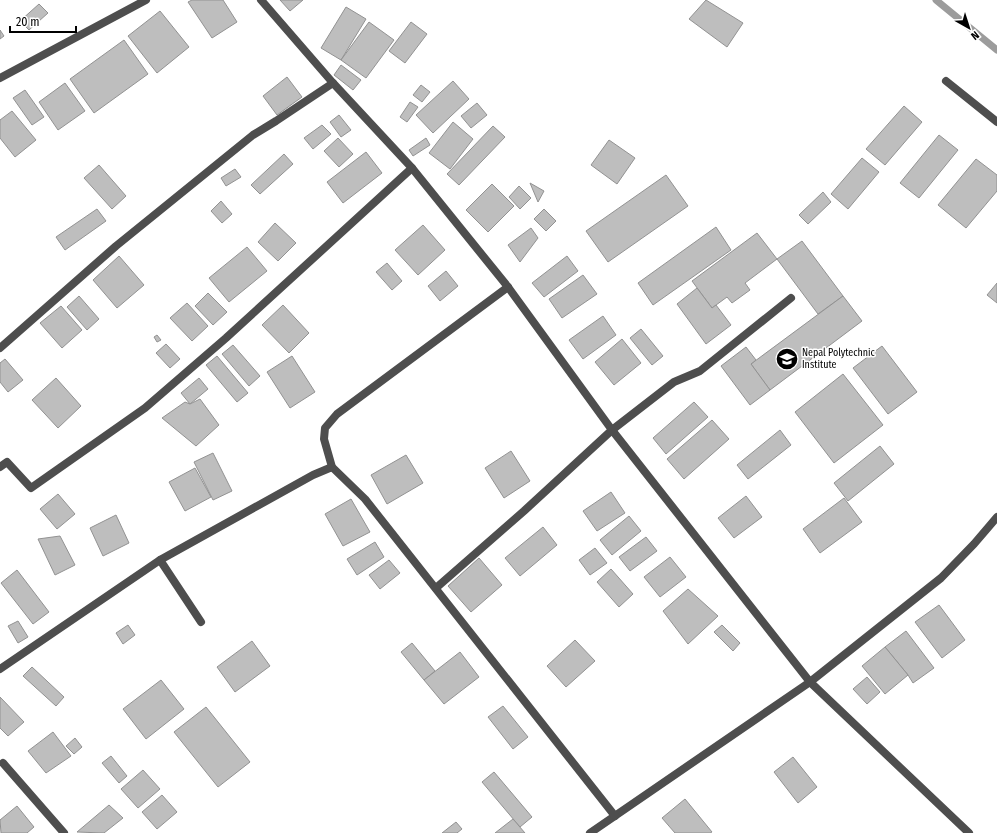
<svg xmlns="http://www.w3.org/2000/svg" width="997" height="833" font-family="'Fira Sans Condensed',sans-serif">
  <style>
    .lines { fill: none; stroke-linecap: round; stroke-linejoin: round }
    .stream { stroke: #9c9c9c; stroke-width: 7 }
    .building { fill: #bebebe; stroke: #929292 }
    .service { stroke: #4e4e4e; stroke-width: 8 }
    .minor { stroke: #4e4e4e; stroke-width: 8 }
    .tertiary { stroke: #4e4e4e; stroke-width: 8 }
    .labels { text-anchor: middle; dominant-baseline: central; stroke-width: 3; stroke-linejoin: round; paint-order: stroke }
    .poi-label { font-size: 10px; fill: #000; stroke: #fff; text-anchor: start }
  </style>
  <rect width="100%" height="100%" fill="#fff"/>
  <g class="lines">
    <!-- stream -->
    <path class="stream" d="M936 0 997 50"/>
  </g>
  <!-- building -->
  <g class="building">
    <path d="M192 0H223L237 22 212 38 188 2Z"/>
    <path d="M280 0H303L290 11Z"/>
    <path d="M706 0 743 23 727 47 689 19Z"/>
    <path d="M39 4 48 13 29 30 20 21Z"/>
    <path d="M346 7 366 19 341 60 321 48Z"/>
    <path d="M160 11 189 47 157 73 128 36Z"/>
    <path d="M369 22 394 40 366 78 341 60Z"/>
    <path d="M411 22 427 34 405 63 389 51Z"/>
    <path d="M0 30 4 36 0 39Z"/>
    <path d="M124 40 148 74 94 113 70 79Z"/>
    <path d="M341 65 361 80 353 90 334 75Z"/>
    <path d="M287 77 302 97 277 115 263 96Z"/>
    <path d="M453 81 469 99 433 133 416 115Z"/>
    <path d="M65 83 85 111 58 130 39 102Z"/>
    <path d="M421 85 430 92 422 102 413 95Z"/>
    <path d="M25 90 44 117 32 125 13 98Z"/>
    <path d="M410 102 418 107 407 122 400 117Z"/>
    <path d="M477 103 487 115 471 128 461 116Z"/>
    <path d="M904 106 922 122 885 165 866 149Z"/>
    <path d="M12 111 36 140 15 157 0 138V120Z"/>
    <path d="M339 115 351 130 341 137 330 122Z"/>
    <path d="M453 122 473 139 450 169 429 153Z"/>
    <path d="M322 125 331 134 313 149 304 138Z"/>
    <path d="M493 126 505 137 459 185 447 174Z"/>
    <path d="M939 135 958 150 919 198 900 183Z"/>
    <path d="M338 138 353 154 339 167 324 151Z"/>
    <path d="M426 138 430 145 413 156 409 150Z"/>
    <path d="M609 140 635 158 617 184 591 165Z"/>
    <path d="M366 152 382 173 343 203 327 182Z"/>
    <path d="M284 154 293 164 260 194 251 185Z"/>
    <path d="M862 158 879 172 848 209 831 194Z"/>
    <path d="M976 159 997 175V191L966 228 938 205Z"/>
    <path d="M99 165 126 196 112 209 84 178Z"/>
    <path d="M235 169 241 177 226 186 221 178Z"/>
    <path d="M666 175 688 206 608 262 586 231Z"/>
    <path d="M530 183 544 191 538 202Z"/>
    <path d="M492 184 514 206 488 232 466 210Z"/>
    <path d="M519 186 531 198 520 209 509 197Z"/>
    <path d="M823 192 831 202 808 224 799 215Z"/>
    <path d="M221 201 232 214 222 223 211 211Z"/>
    <path d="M97 209 106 221 65 250 56 237Z"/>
    <path d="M544 209 556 221 546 231 534 219Z"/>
    <path d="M275 223 296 243 278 261 258 242Z"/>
    <path d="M423 225 445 250 418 275 395 250Z"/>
    <path d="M716 227 731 250 653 305 638 283Z"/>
    <path d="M531 228 538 238 520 262 508 245Z"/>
    <path d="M757 233 777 259 745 283 750 290 732 303 727 297 712 308 692 281Z"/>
    <path d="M802 241 843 296 818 314 777 259Z"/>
    <path d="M247 247 267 271 229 302 209 278Z"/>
    <path d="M119 256 144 285 117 308 93 280Z"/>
    <path d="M567 256 578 271 544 297 532 283Z"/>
    <path d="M387 263 402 281 392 290 376 272Z"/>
    <path d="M446 271 458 286 440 301 428 286Z"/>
    <path d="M583 275 597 294 562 318 549 299Z"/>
    <path d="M997 283V303L987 295Z"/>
    <path d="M697 288 712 308 716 305 731 325 706 344 677 304Z"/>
    <path d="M208 293 227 312 213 325 195 306Z"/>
    <path d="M79 296 99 319 87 330 67 307Z"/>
    <path d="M843 296 862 321 770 390 751 364Z"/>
    <path d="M187 303 208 326 192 341 170 318Z"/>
    <path d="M283 305 309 333 289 353 262 325Z"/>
    <path d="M61 306 82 330 62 348 40 323Z"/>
    <path d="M603 316 616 335 583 359 569 340Z"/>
    <path d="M641 329 663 356 652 365 630 338Z"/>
    <path d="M157 335 161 340 157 342 154 337Z"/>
    <path d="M622 339 641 363 614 385 595 362Z"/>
    <path d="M166 344 180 359 170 368 156 353Z"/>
    <path d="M233 345 260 376 249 386 222 354Z"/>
    <path d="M882 346 917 392 888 414 853 368Z"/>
    <path d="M746 347 756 360 751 364 770 390 750 405 721 366Z"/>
    <path d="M217 356 248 393 237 402 206 365Z"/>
    <path d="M292 356 315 392 290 408 267 372Z"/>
    <path d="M5 359 23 380 8 392 0 382V363Z"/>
    <path d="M843 374 883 425 834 463 795 412Z"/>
    <path d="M56 378 81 406 58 428 32 400Z"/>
    <path d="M199 378 208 389 190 404 181 393Z"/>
    <path d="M200 399 219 425 196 446 162 418 185 402 190 404Z"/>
    <path d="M694 402 708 417 666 454 653 438Z"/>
    <path d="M712 420 729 439 684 479 667 459Z"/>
    <path d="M780 430 791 445 748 479 737 465Z"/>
    <path d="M880 446 894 464 848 501 834 483Z"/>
    <path d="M511 451 530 481 504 498 485 468Z"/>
    <path d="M213 453 232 491 213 500 194 462Z"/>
    <path d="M406 455 423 483 387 504 371 475Z"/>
    <path d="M195 468 211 497 185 511 169 482Z"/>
    <path d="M611 492 625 513 597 531 583 511Z"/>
    <path d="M58 494 75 514 57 529 40 509Z"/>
    <path d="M746 496 762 517 734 538 718 518Z"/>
    <path d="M844 498 862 522 820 553 803 529Z"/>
    <path d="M351 499 370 532 343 546 325 514Z"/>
    <path d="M116 515 129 543 103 556 90 528Z"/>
    <path d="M629 516 641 531 612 555 600 540Z"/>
    <path d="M543 527 557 545 520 576 505 558Z"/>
    <path d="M60 536 75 565 55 575 38 539Z"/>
    <path d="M646 537 657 551 630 571 619 557Z"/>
    <path d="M375 542 384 557 357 575 347 559Z"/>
    <path d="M595 548 607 563 590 575 579 560Z"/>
    <path d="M670 557 686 577 660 597 644 577Z"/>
    <path d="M479 558 502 585 471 612 448 586Z"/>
    <path d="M389 560 400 573 380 589 369 575Z"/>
    <path d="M611 569 633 594 619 607 597 582Z"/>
    <path d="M17 570 49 612 33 624 1 583Z"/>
    <path d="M688 589 718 616 688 644 663 611Z"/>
    <path d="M939 605 965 640 942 658 915 622Z"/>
    <path d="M18 621 28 637 18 643 8 626Z"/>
    <path d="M128 625 135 635 123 644 116 633Z"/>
    <path d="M722 625 740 643 733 651 714 632Z"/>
    <path d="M906 631 934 668 913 683 908 675 885 647Z"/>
    <path d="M575 640 595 661 566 687 547 666Z"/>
    <path d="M252 641 270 666 235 692 217 667Z"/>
    <path d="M412 643 435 671 424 680 401 652Z"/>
    <path d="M885 647 908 675 885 694 862 666Z"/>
    <path d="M460 652 479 677 444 704 424 680Z"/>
    <path d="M32 667 64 697 56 706 23 676Z"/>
    <path d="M867 677 880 692 867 704 853 689Z"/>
    <path d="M161 680 184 709 146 739 123 709Z"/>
    <path d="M0 697 24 722 8 736 0 728Z"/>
    <path d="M503 706 528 737 513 749 488 717Z"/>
    <path d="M206 707 250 762 218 787 174 732Z"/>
    <path d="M53 732 71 756 46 773 28 751Z"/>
    <path d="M75 738 82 747 74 754 66 746Z"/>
    <path d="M111 756 127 776 119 783 102 763Z"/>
    <path d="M793 757 817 787 798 803 774 772Z"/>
    <path d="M143 770 160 789 138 808 121 789Z"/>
    <path d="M494 772 532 817 520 827 482 782Z"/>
    <path d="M162 795 177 812 157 829 142 812Z"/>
    <path d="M685 799 712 832 710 833H675L662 818Z"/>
    <path d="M109 805 123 818 104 833 77 832Z"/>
    <path d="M17 806 34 827 27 833H1L0 820Z"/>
    <path d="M513 819 525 833H495Z"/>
    <path d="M456 822 462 829 457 833H442Z"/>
  </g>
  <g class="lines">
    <!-- service -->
    <path class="service" d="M946 81 997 122"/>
    <!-- minor -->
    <g class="minor">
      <path d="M261 0 333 83 412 168 508 287 612 430 810 682 590 833"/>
      <path d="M508 287 337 414 325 428 324 439 332 467 365 499 615 816"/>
      <path d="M0 348 116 246 253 135 276 121 333 83"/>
      <path d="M0 467 7 462 31 488 145 408 226 338 412 168"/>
      <path d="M160 560 201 622"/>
      <path d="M436 588 524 511 612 430 674 382 700 371 791 298"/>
      <path d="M0 669 160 560 313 475 332 467"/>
      <path d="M3 763 64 833"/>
      <path d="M969 833 810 682 941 578 974 544 997 517"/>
    </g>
    <!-- tertiary -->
    <path class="tertiary" d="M0 78 146 0"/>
  </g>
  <!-- icons -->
  <defs>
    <g id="university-disc" transform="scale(1.15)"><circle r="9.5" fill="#000" stroke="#fff"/><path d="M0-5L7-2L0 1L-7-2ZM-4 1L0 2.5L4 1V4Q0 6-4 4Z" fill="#fff"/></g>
  </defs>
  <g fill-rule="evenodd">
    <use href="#university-disc" x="787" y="359"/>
  </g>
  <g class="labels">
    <!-- poi labels -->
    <g class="poi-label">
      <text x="802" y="353">Nepal Polytechnic<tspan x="802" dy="12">Institute</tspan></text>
    </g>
  </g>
  <!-- north arrow -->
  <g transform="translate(969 28) rotate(141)" stroke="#ffffff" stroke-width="3" paint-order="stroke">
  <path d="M0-3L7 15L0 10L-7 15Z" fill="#000000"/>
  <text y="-6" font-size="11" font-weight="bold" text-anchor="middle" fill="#000000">N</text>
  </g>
  <!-- scale -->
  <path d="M10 26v6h66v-6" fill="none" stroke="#000000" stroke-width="2"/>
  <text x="16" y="26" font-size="12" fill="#000000" stroke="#ffffff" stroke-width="3" paint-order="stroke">20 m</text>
</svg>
